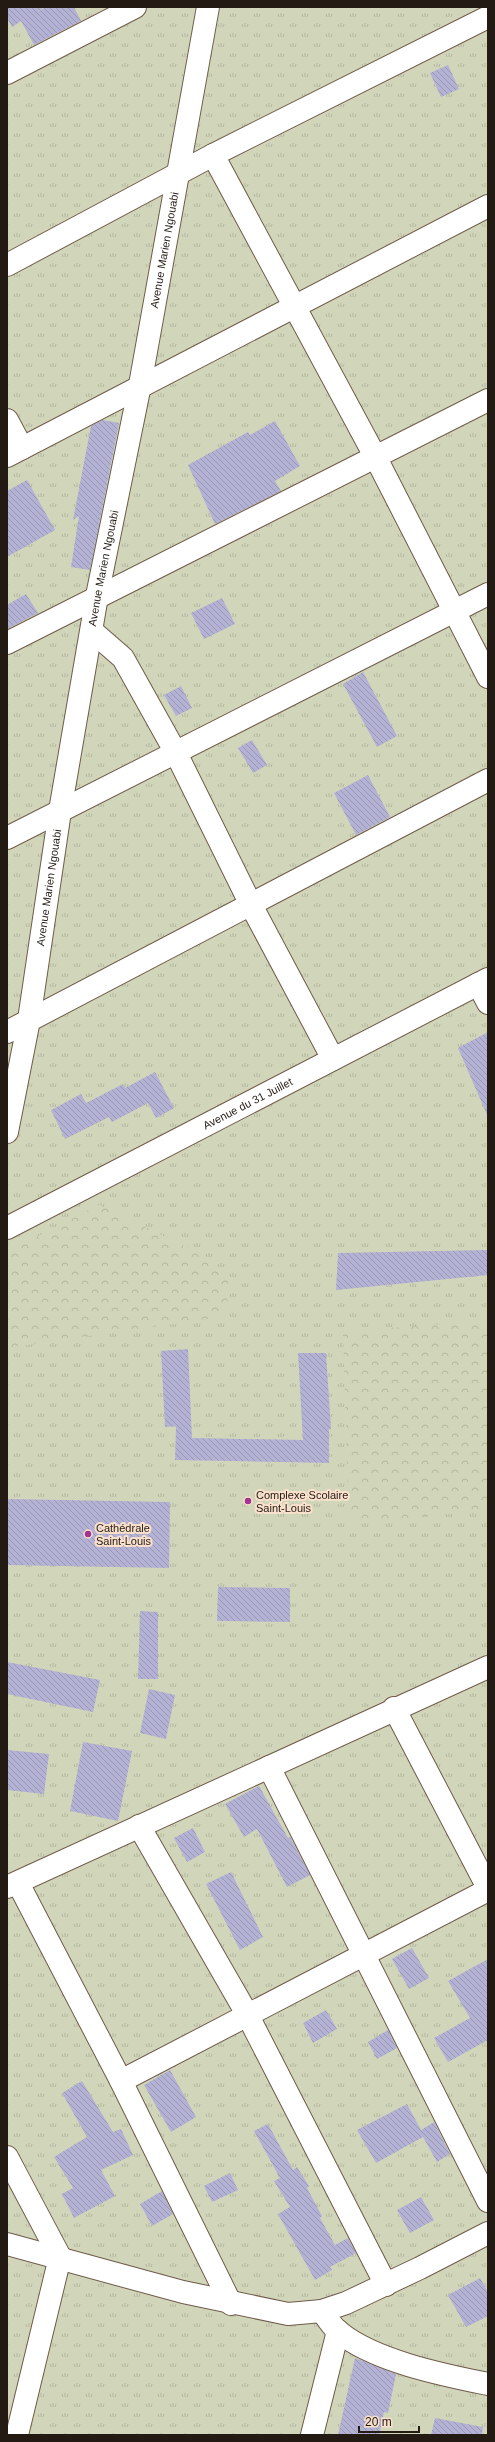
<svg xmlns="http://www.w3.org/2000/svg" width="495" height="2442" font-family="Helvetica,sans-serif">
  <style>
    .grass { fill: url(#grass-tufts) }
    .forest { fill: url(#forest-crowns) }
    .building { fill: url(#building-back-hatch) }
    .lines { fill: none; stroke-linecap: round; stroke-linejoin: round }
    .minor-casing { stroke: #705b49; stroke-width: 24 }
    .tertiary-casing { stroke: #705b49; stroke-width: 24 }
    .minor { stroke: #fff; stroke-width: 22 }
    .tertiary { stroke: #fff; stroke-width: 22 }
    .poi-dot { fill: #a23391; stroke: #fae1cd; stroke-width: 1.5 }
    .labels { text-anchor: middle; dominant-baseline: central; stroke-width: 4; stroke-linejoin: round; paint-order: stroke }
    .street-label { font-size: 11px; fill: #231a13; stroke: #fae1cd }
    .poi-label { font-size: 11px; fill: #231a13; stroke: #fae1cd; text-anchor: start }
  </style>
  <defs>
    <pattern id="grass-tufts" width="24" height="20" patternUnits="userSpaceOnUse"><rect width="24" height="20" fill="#d1d6ba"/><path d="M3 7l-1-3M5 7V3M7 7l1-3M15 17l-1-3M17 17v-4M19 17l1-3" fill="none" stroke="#b3b79f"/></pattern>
    <pattern id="forest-crowns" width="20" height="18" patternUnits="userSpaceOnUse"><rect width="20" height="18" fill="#d1d6ba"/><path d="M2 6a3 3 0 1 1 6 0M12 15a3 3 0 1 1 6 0" fill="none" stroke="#b3b79f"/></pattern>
    <pattern id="building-back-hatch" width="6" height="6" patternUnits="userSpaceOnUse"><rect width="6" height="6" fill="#b3b2d4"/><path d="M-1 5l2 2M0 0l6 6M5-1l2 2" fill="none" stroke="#9a98b5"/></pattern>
  </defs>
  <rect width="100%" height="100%" fill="#fae1cd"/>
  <!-- grass -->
  <rect class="grass" x="7" y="7" width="481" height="2428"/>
  <!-- forest -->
  <g class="forest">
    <path d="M99 1205 203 1255 228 1276 227 1316 7 1348V1252Z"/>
    <path d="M488 1321V1510L349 1524 343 1331Z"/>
  </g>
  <!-- building -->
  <g class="building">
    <path d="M7 7H44L37 12 46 7H74L81 21 34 45 21 21 12 27 7 18Z"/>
    <path d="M448 65 459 89 441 97 430 73Z"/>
    <path d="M103 420 119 423 90 570 71 567 79 516 73 520 91 426Z"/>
    <path d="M275 421 300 466 275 481 281 491 215 524 188 465 248 432 250 435Z"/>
    <path d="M27 480 55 530 7 557V491Z"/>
    <path d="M26 594 38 613 7 629V605Z"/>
    <path d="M222 598 235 624 204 639 191 613Z"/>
    <path d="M363 672 397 736 377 747 343 684Z"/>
    <path d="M181 686 192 708 176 716 164 695Z"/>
    <path d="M252 740 267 765 253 773 238 748Z"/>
    <path d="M368 775 390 817 356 835 334 793Z"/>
    <path d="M488 1032V1117L458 1048Z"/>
    <path d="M155 1072 174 1108 156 1118 148 1103 112 1122 109 1117 65 1139 51 1110 81 1094 86 1103 123 1084 125 1088Z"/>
    <path d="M488 1250V1275L336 1290 338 1253Z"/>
    <path d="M188 1349 192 1438 303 1440 298 1353H326L331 1429H329V1463L175 1460 176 1426 165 1427 161 1351Z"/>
    <path d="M7 1499 170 1502 169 1568 7 1565Z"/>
    <path d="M218 1587 290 1588V1622L217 1621Z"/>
    <path d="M140 1611 158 1612V1679H138Z"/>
    <path d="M7 1662 100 1680 93 1712 7 1694Z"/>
    <path d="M149 1689 175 1695 166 1739 140 1733Z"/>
    <path d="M83 1742 132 1751 118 1821 70 1811Z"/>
    <path d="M7 1750 49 1754 44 1794 7 1790Z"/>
    <path d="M259 1786 288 1838 290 1837 310 1875 287 1887 257 1829 244 1837 225 1804Z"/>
    <path d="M193 1828 205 1852 187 1862 174 1838Z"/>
    <path d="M231 1872 263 1937 240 1950 206 1884Z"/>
    <path d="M412 1948 429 1978 409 1989 392 1959Z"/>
    <path d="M488 1959V2040L448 2062 434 2038 470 2018 448 1981Z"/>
    <path d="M326 2010 337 2029 313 2043 303 2023Z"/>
    <path d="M388 2030 397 2048 377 2059 368 2042Z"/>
    <path d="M170 2070 196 2117 171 2132 144 2085Z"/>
    <path d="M82 2081 113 2132 121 2129 133 2155 101 2170 115 2196 74 2218 62 2194 73 2188 54 2157 87 2137 62 2093Z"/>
    <path d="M407 2104 421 2130 434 2122 450 2154 437 2162 423 2137 376 2163 357 2130Z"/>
    <path d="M268 2124 293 2170 297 2167 309 2186 307 2188 322 2216 320 2218 335 2245 348 2238 356 2253 330 2267 332 2270 315 2280 278 2214 290 2207 274 2181 280 2178 254 2131Z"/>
    <path d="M230 2173 238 2190 212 2202 204 2186Z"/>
    <path d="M162 2191 173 2214 152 2226 140 2204Z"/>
    <path d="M421 2197 434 2220 410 2233 397 2210Z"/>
    <path d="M480 2278 488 2292V2316L466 2327 448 2295Z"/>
    <path d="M355 2358 396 2374 388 2413 384 2412 379 2435H338Z"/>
    <path d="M435 2418 483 2427 482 2435H431Z"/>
  </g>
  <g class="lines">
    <!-- minor casing -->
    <g class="minor-casing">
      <g id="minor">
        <path d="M7 73 135 7"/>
        <path d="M213 155 376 458 488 677"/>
        <path d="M7 265 213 155 488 17"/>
        <path d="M7 420 22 448"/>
        <path d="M7 456 488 206"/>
        <path d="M92 631 123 658 176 753 251 905 333 1059"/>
        <path d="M7 643 488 400"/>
        <path d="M7 838 488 594"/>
        <path d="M478 984 488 1003"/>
        <path d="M7 1032 488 780"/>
        <path id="s1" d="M7 1132 29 1020 60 811 97 596 140 385 208 7"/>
        <path d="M394 1708 488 1888"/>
        <path d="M269 1767 488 2201"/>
        <path d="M139 1826 247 2014 386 2285"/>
        <path d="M18 1883 121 2081 231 2304"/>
        <path d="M7 1887 488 1667"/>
        <path d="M121 2081 488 1890"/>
        <path d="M7 2157 60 2257 17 2435"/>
        <path d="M7 2244 183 2292 288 2314 322 2311 346 2303 420 2268 488 2233"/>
        <path d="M322 2311C327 2318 332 2327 339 2332 374 2361 444 2375 488 2384"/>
        <path d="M312 2435 338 2331"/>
      </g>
    </g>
    <!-- tertiary casing -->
    <g class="tertiary-casing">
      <g id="tertiary">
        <path id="s2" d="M7 1228 488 979"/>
      </g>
    </g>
    <!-- minor -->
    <use href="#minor" class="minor"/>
    <!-- tertiary -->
    <use href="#tertiary" class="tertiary"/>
  </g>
  <!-- markers -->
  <g class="poi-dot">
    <circle cx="248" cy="1501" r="4"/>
    <circle cx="88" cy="1534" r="4"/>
  </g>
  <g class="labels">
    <!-- street labels -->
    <g class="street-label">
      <text stroke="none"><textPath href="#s1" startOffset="896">Avenue Marien Ngouabi</textPath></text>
      <text stroke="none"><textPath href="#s1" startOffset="572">Avenue Marien Ngouabi</textPath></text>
      <text stroke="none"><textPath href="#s1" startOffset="248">Avenue Marien Ngouabi</textPath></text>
      <text stroke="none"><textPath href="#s2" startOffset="271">Avenue du 31 Juillet</textPath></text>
    </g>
    <!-- poi labels -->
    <g class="poi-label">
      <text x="256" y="1495">Complexe Scolaire<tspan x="256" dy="13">Saint-Louis</tspan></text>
      <text x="96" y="1528">Cathédrale<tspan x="96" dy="13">Saint-Louis</tspan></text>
    </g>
  </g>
  <!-- border -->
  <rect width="495" height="2442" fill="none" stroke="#231a13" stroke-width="16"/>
  <!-- scale -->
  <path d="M359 2426v6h60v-6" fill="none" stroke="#231a13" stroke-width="2"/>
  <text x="365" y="2426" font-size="12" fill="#231a13" stroke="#fae1cd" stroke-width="3" paint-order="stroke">20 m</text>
</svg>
